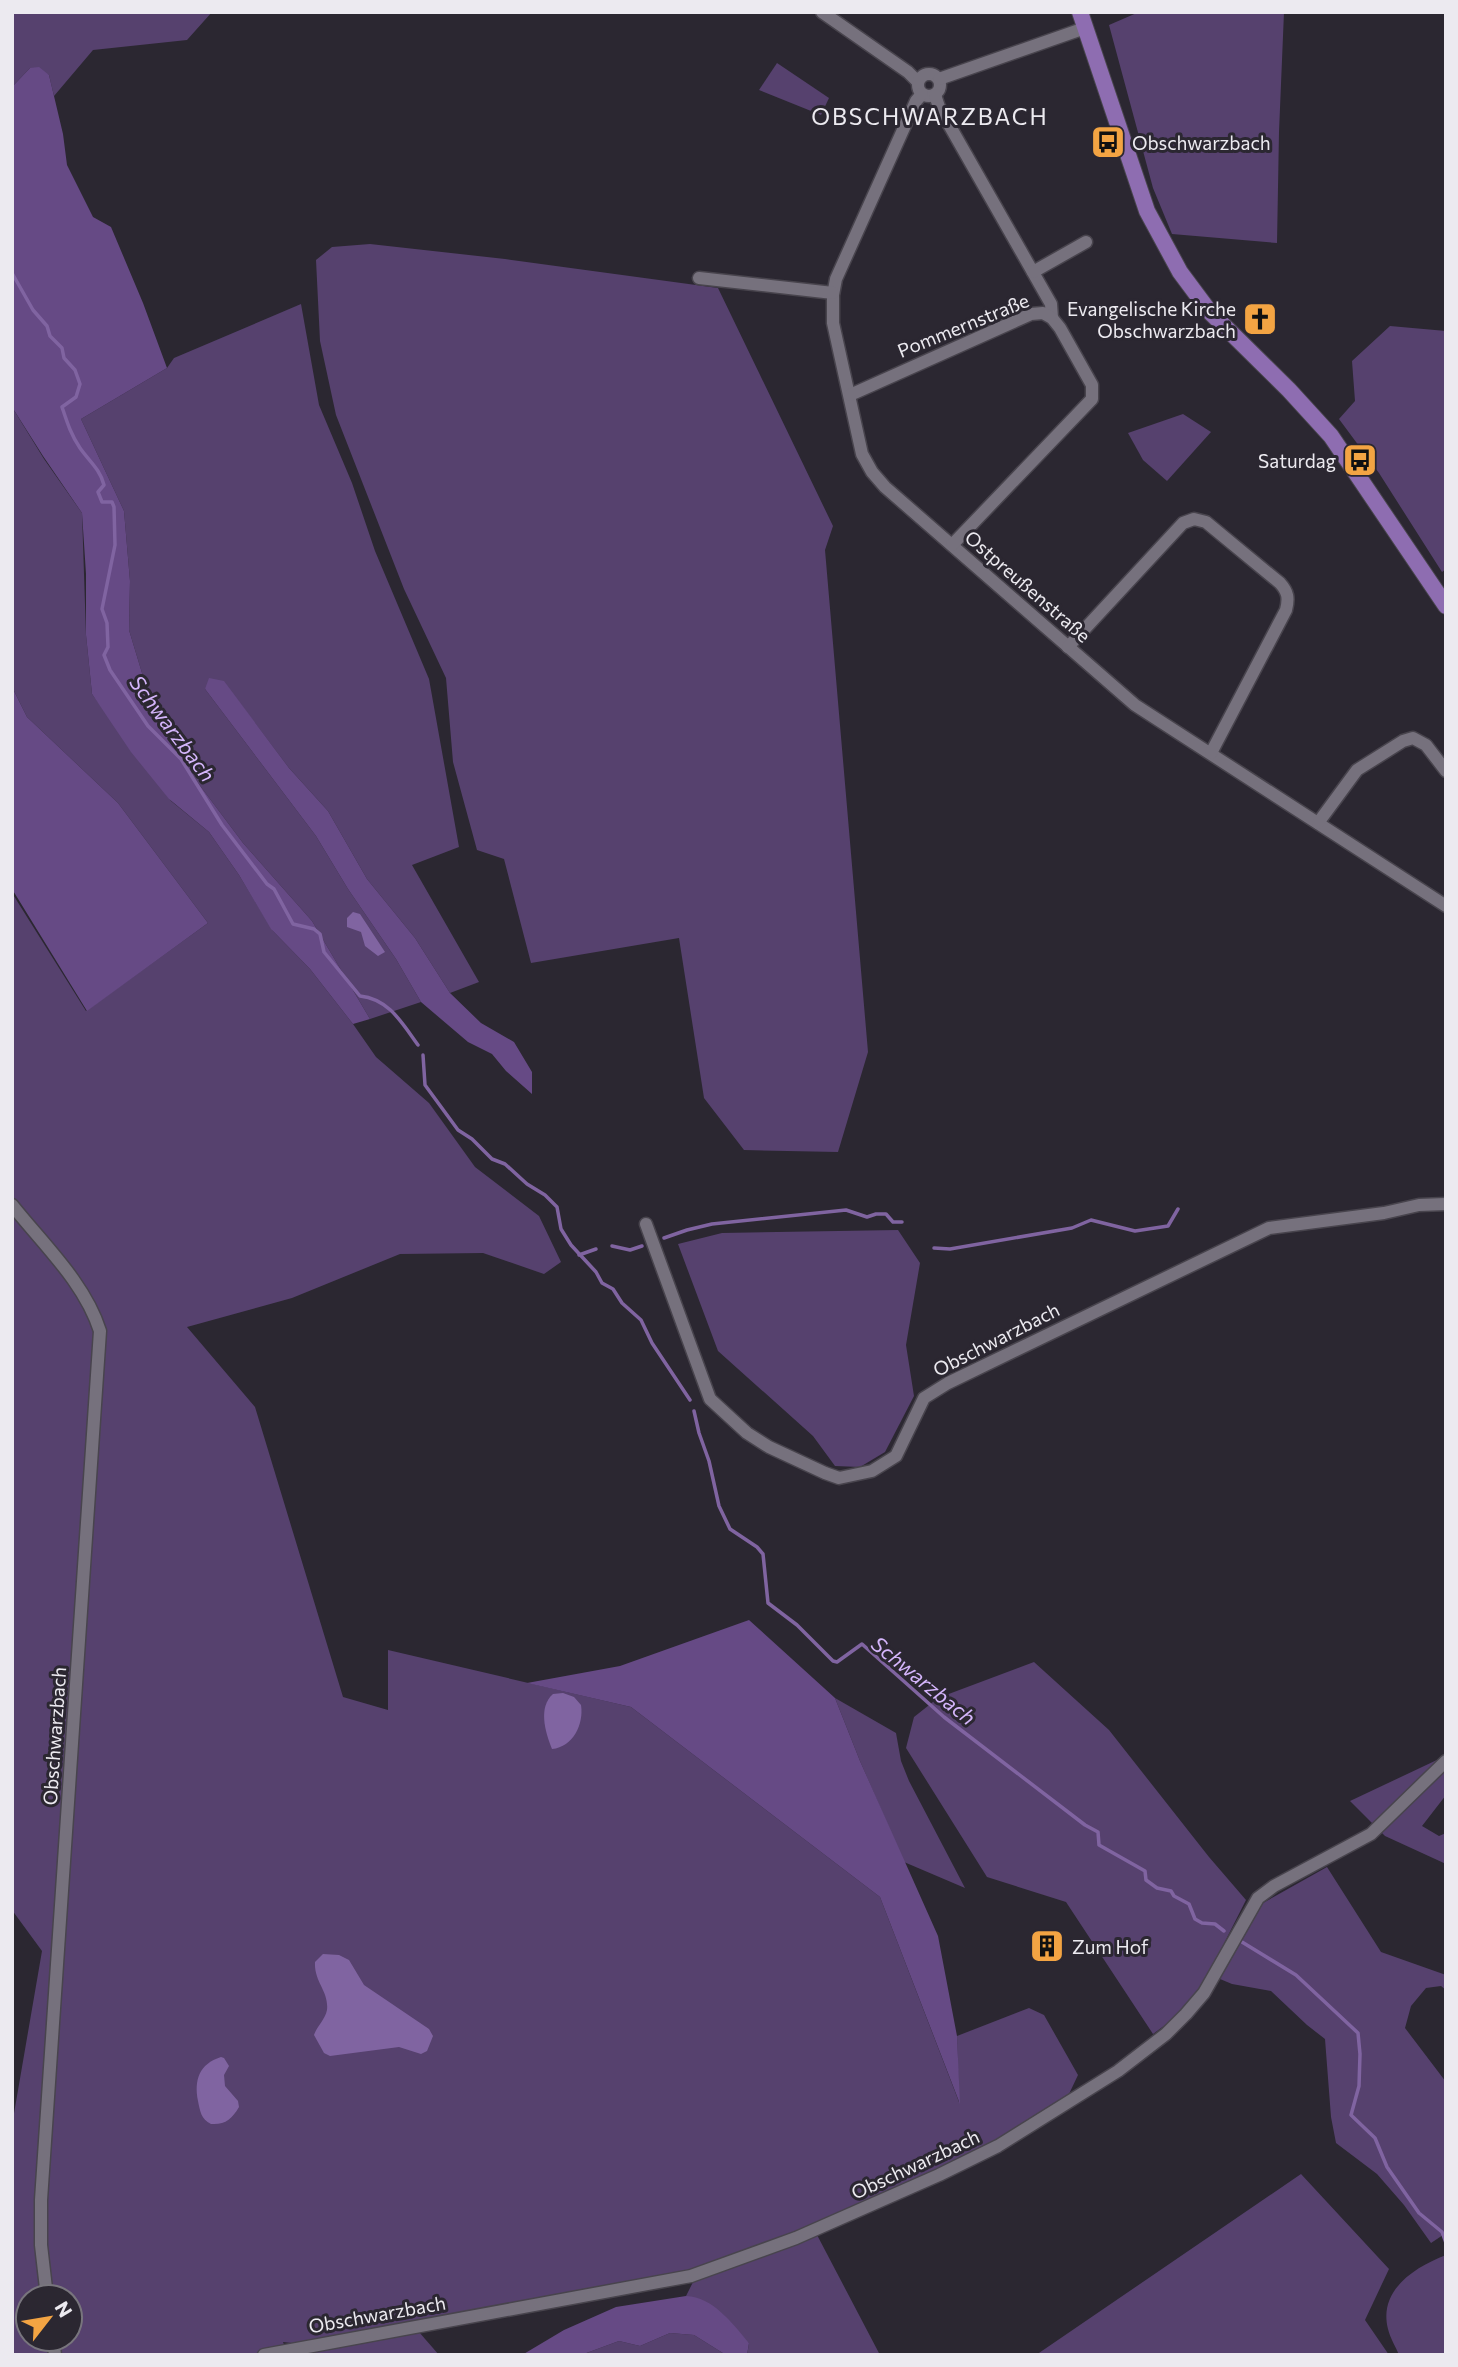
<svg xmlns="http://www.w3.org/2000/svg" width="1458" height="2367" font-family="Commissioner,sans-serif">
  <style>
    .green { fill: #56416e; fill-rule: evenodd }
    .forest { fill: #664a85 }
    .water { fill: #8064a1 }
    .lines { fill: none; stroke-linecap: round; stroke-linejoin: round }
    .stream { stroke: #8064a1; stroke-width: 3.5 }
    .minor-casing { stroke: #48444d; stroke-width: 15 }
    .major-casing { stroke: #48444d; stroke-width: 18 }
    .minor { stroke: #76717d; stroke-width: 12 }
    .major { stroke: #8e6db1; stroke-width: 16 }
    .labels { text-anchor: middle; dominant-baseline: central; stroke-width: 6; stroke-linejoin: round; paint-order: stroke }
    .poi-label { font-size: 19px; fill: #eceaf0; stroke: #2b2731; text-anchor: start }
    .street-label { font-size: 19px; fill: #eceaf0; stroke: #2b2731 }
    .water-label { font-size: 21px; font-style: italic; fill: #d4b5fb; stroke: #2b2731 }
    .quarter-label { font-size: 23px; letter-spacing: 2px; fill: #eceaf0; stroke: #2b2731 }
  </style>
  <rect width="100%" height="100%" fill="#2b2731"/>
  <!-- green -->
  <g class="green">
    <path d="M12 12H212L187 40 93 50 54 96 49 75 30 68 12 87Z"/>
    <path d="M1139 12H1284L1279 132 1277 243 1172 234 1153 188 1109 25Z"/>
    <path d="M777 63 829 98 821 115 759 90Z"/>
    <path d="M370 244 505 259 718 288 833 526 825 550 868 1052 838 1152 744 1150 704 1098 679 938 531 963 504 859 477 850 453 762 446 678 404 589 336 415 320 341 316 260 332 247Z"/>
    <path d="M301 304 319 405 352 483 375 551 429 679 459 847 412 865 479 982 450 993 415 938 367 879 328 811 289 768 223 681 205 689 316 836 348 889 396 959 421 1002 370 1019 312 921 243 843 189 771 155 716 129 630 130 581 124 511 81 419 167 368 174 358Z"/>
    <path d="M1390 326 1446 331V569L1442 572 1379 473 1339 419 1355 401 1352 361Z"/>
    <path d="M12 407 44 459 82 513 86 635 92 694 171 801 209 832 239 875 273 931 310 969 353 1024 376 1057 429 1103 475 1167 539 1216 561 1262 544 1274 483 1253 400 1254 292 1298 187 1327 255 1407 343 1697 388 1710V1650L631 1707 880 1897 959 2102 957 2036 1029 2008 1044 2015 1078 2075 1069 2094 995 2144 797 2235 690 2271 300 2344 283 2342 288 2355H12V2125L42 1951 12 1910V893L86 1011 208 923 118 803 27 717 12 687ZM28 2297H70V2339H28Z"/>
    <path d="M1183 414 1211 432 1167 481 1143 460 1128 433Z"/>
    <path d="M898 1230 920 1263 906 1345 914 1396 885 1452 860 1467 835 1466 813 1436 718 1351 678 1244 722 1233Z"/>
    <path d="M1034 1662 1109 1730 1209 1857 1246 1900 1201 1989 1176 2017 1153 2034 1066 1902 987 1877 906 1748 914 1717 938 1698Z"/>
    <path d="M835 1698 896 1733 901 1761 909 1781 965 1888 904 1862 860 1761Z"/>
    <path d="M1446 1752V1795L1422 1826 1439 1836 1446 1833V1864L1385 1836 1350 1801 1439 1759Z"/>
    <path d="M1327 1867 1381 1952 1446 1975V1990L1441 1986 1426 1988 1411 2006 1405 2028 1446 2082V2233L1431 2243 1404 2205 1377 2174 1336 2143 1331 2117 1325 2039 1307 2025 1271 1991 1232 1984 1220 1979 1263 1903Z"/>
    <path d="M1301 2174 1389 2269 1365 2320 1389 2355H1036Z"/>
    <path d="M816 2233 880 2355H747L749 2343 686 2296 693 2282Z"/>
    <path d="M1446 2255V2355H1399C1396 2347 1390 2338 1388 2329 1378 2290 1415 2267 1446 2255Z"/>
    <path d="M419 2332 439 2355H301L303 2352Z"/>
    <path d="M670 2333 694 2335 726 2355H581L619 2341 640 2346Z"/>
  </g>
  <!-- forest -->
  <g class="forest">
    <path d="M39 67 49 75 63 134 67 165 93 217 111 227 143 303 167 368 81 419 124 511 130 581 129 630 155 716 189 771 243 843 312 921 370 1019 353 1024 310 969 271 929 239 875 209 832 169 799 131 752 92 694 86 635V574L82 513 43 456 12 407V87L30 68Z"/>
    <path d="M209 678 224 681 289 768 328 811 367 879 415 938 450 993 481 1023 514 1042 532 1072V1094L506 1071 492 1054 468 1042 421 1002 396 959 348 889 316 836 205 689Z"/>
    <path d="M12 687 27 717 118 803 208 923 87 1011 12 889Z"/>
    <path d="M749 1620 835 1698 860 1761 938 1936 957 2036 960 2104 880 1897 631 1707 527 1683 620 1666Z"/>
    <path d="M686 2296C713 2297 732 2323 749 2343L747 2355H726L694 2335 670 2333 640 2346 619 2341 581 2355H522L564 2330 616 2307Z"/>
  </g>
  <!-- water -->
  <g class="water">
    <path d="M353 912 360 914 385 952 378 956 365 946 361 932 347 927V918Z"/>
    <path d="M563 1693 574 1697 581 1705C584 1724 573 1747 552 1749 545 1732 538 1707 553 1694Z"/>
    <path d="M323 1954 339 1955 349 1960 364 1985 429 2029 433 2036 427 2051 421 2054 399 2047 330 2056 324 2053 314 2035C317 2026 325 2020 327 2010 329 1991 314 1982 315 1962Z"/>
    <path d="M221 2057 224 2058 229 2066 224 2075 225 2086 238 2101 239 2107C232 2119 225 2125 211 2124 201 2119 200 2111 198 2101 194 2080 199 2064 221 2057Z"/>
  </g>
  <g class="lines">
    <!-- stream -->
    <g class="stream">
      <path d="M12 273 33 310 47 326 50 336 62 348 64 358 75 370 80 384 76 397 62 407C67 422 71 435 80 448 89 461 100 469 104 485L98 492 102 502H112L114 507 115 545 102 609 107 623 108 647 104 655 110 670 148 726 181 759 222 825 267 884 274 889 293 924 314 929 320 934 324 952 360 996C389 999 402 1023 418 1045"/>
      <path d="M423 1055 425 1085 458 1130 472 1139 492 1159 505 1164 527 1184 545 1195 557 1207 561 1229 571 1245 596 1272 602 1283 613 1289 622 1303 641 1320 652 1343 690 1400"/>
      <path d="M664 1238 687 1230 712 1224 846 1210 867 1217 876 1214H886L893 1222H902"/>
      <path d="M612 1246 630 1250 642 1246"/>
      <path d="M934 1248 950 1249 1072 1228 1091 1220 1135 1231 1168 1226 1178 1209"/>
      <path d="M579 1255 596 1249"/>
      <path d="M694 1411 699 1433 709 1461 719 1506 730 1529 757 1547 763 1554 768 1603 797 1625 833 1661 837 1662 862 1644 944 1717 1085 1825 1098 1832 1099 1845 1145 1871 1146 1880 1157 1888 1171 1891 1174 1896 1189 1904 1195 1919 1202 1923 1215 1924 1224 1931"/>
      <path d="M1242 1942 1296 1975 1358 2033 1360 2054 1359 2086 1351 2115 1375 2138 1387 2167 1419 2213 1442 2232 1446 2243"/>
    </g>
    <!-- minor casing -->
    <g class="minor-casing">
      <g id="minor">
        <path d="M822 12 908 72 918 82"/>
        <circle cx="929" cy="85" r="11"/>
        <path d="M939 79 1085 28"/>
        <path d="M922 94 916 101 836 279 833 295V323L862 454 872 472 885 487 1135 705 1446 906"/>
        <path d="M935 95 939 107 1051 304 1052 318"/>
        <path d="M1033 272 1086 242"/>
        <path d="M699 278 833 293"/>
        <path d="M850 395 1031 314 1043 313 1052 318 1060 328 1092 385V399L952 545"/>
        <path d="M1068 647 1183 523 1194 519 1206 522 1280 583C1288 592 1289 598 1286 610L1211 753"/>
        <path d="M1318 823 1357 770 1403 741 1413 738 1426 745 1446 771"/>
        <path d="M12 1205C43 1244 85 1283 100 1331L41 2200V2245L47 2297"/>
        <path d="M646 1224 710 1399 747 1433 769 1447 825 1473 839 1478 872 1471 896 1456 924 1398 948 1383 1269 1228 1384 1213 1419 1205 1446 1204"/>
        <path d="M53 2339 55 2355"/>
        <path d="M264 2355 691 2276 796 2238 939 2175 998 2146 1118 2071 1166 2034 1186 2014 1204 1993 1258 1898 1274 1886 1371 1834 1446 1761"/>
      </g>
    </g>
    <!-- major casing -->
    <g class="major-casing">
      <path id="major" d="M1080 12 1147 211 1180 272 1209 311 1289 390 1331 436 1446 606"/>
    </g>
    <!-- minor -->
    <use href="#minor" class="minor"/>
    <!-- major -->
    <use href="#major" class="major"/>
  </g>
  <!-- icons -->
  <defs>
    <g id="bus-square" transform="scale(1.75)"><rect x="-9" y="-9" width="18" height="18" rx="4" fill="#f3a443" stroke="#2b2731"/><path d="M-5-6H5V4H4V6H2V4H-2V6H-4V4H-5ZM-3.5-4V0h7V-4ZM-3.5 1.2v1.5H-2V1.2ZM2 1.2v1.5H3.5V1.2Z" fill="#111"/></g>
    <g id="church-square" transform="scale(1.75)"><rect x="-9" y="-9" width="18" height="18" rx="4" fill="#f3a443" stroke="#2b2731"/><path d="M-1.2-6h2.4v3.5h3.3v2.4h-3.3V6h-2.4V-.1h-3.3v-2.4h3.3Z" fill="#111"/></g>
    <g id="building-square" transform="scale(1.75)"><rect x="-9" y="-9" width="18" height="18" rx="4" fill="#f3a443" stroke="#2b2731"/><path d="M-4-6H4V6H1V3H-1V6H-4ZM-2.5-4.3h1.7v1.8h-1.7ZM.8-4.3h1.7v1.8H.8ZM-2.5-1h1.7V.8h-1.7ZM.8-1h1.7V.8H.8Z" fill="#111"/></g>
  </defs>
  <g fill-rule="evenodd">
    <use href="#bus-square" x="1108" y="142"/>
    <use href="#church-square" x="1260" y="319"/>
    <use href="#bus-square" x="1360" y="460"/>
    <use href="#building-square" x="1047" y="1946"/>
  </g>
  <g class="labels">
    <!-- poi labels -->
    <g class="poi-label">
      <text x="1132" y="142">Obschwarzbach</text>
      <text x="1236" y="308" text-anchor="end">Evangelische Kirche<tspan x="1236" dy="22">Obschwarzbach</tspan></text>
      <text x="1336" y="460" text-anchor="end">Saturdag</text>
      <text x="1072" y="1946">Zum Hof</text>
    </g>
    <!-- street labels -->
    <g class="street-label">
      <text transform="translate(963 325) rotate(-22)">Pommernstraße</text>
      <text transform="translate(1028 586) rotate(41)">Ostpreußenstraße</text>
      <text transform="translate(996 1339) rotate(-27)">Obschwarzbach</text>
      <text transform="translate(54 1736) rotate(-86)">Obschwarzbach</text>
      <text transform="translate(915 2164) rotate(-25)">Obschwarzbach</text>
      <text transform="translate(377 2314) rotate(-10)">Obschwarzbach</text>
    </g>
    <!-- water labels -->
    <g class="water-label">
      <text transform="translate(173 728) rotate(53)">Schwarzbach</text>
      <text transform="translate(924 1680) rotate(39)">Schwarzbach</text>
    </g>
    <!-- quarter labels -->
    <g class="quarter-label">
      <text x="930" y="116">OBSCHWARZBACH</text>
    </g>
  </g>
  <!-- border -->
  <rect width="1458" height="2367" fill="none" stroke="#eceaf0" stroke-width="28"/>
  <!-- north arrow -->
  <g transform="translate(49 2318) rotate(59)"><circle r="33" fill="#2b2731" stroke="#78757d" stroke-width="2"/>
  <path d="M0-5L12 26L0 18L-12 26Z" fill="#f3a443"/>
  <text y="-10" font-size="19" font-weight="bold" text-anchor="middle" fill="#eceaf0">N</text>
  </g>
</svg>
